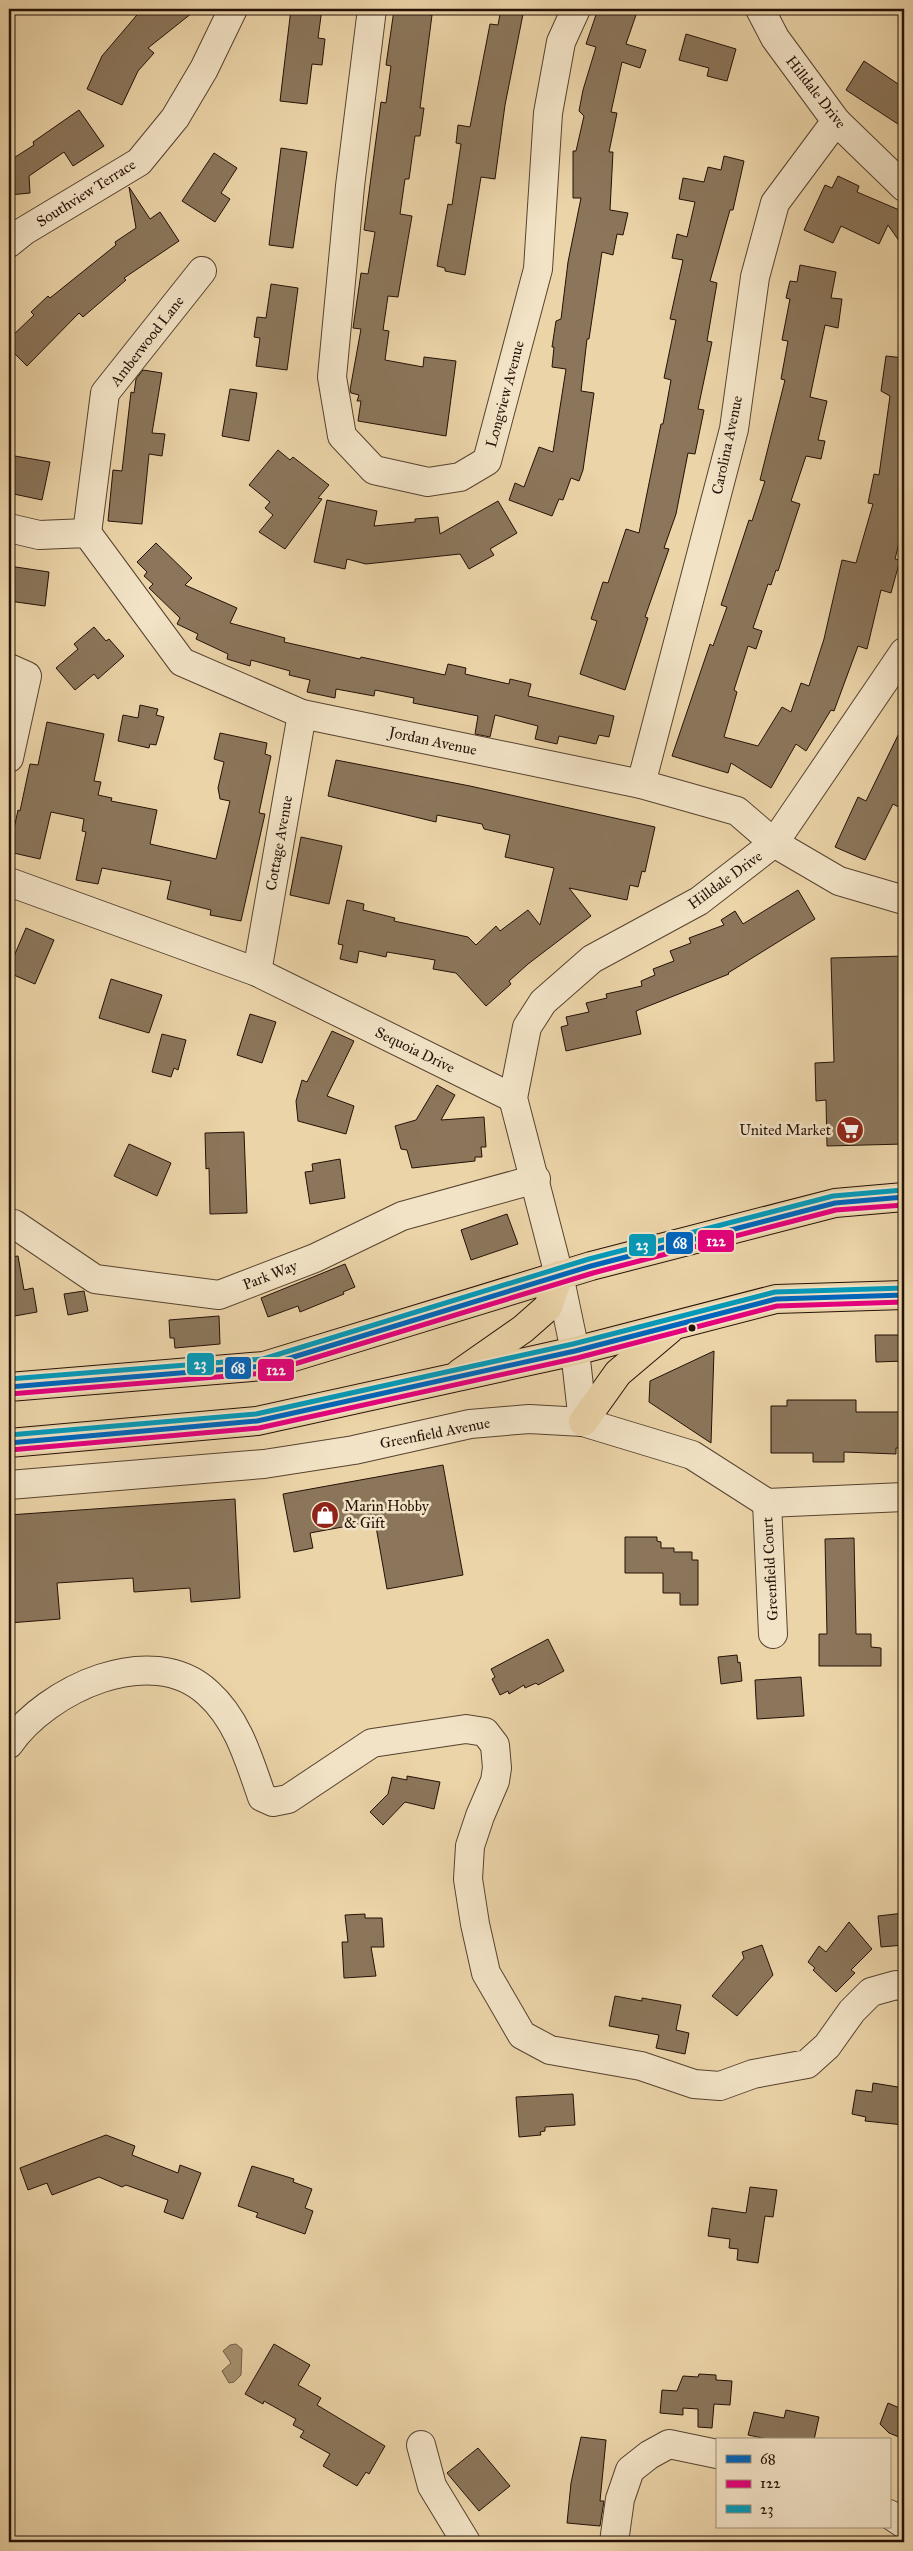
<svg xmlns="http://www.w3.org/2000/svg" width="913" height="2551" font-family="'IM FELL Great Primer',serif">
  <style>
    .water { fill: #a79271; stroke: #735e47 }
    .building { fill: #8b765b; stroke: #241107 }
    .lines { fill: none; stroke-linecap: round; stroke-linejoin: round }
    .minor-casing { stroke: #56422f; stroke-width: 30 }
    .major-casing { stroke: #241107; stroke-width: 30 }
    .minor { stroke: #f2e3c6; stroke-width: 28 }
    .major { stroke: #ebd4a8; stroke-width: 28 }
    .bus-1-casing { stroke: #f2e3c6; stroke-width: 9 }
    .bus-2-casing { stroke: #f2e3c6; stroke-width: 9 }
    .bus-3-casing { stroke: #f2e3c6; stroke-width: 9 }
    .bus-1 { stroke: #0065bd; stroke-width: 5 }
    .bus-2 { stroke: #e5007d; stroke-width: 5 }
    .bus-3 { stroke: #049aba; stroke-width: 5 }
    .bus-dot { fill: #241107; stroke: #f2e3c6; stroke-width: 2 }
    .labels { text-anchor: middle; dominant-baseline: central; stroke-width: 5; stroke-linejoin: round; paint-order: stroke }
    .street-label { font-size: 15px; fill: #241107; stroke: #f2e3c6 }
    .poi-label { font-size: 15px; fill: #241107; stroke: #f2e3c6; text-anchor: end }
    .line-badge { stroke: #f2e3c6; stroke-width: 2 }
    .badge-label { font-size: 14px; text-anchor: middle; font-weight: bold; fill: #fff }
  </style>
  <rect width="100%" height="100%" fill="#ebd4a8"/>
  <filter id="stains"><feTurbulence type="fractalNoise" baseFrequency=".004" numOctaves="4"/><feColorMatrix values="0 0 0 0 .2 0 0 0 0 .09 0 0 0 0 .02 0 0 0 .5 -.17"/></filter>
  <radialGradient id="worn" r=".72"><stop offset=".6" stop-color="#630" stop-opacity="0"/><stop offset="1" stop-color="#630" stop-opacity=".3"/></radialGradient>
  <!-- water -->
  <path class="water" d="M236 2344 242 2349 241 2375 234 2382 229 2383 222 2371 231 2363 223 2351 230 2345Z"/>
  <!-- building -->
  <g class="building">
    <path d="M142 9H197L148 48 154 53 138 71 122 105 87 89 102 56Z"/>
    <path d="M291 9H322L318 38 325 39 322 65 312 64 307 104 280 101Z"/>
    <path d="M501 9H524L505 105 495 179 481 177 465 275 445 271V268L437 266 448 204 452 205 461 144 456 143 458 125 470 127 490 24 498 25Z"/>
    <path d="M598 9H638L626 44 646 50 640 68 622 62 611 112 617 113 609 152H613L610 210 628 213 623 235 617 234 613 255 602 252 589 339H587L581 391 594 393 583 470 579 481 571 478 563 500 559 499 552 516 509 500 515 483 524 487 539 447 553 452 566 369 552 367 554 347H552L556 321 561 319 568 262 581 198H573V151H576L584 116 579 111 583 90 596 47 586 44Z"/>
    <path d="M394 10 432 15 420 108H424L420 136H415L409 179H405L400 214 412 216 398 297 388 296 383 330 389 331 385 360 423 367 424 357 456 361 446 436 358 421 361 401H357L359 395 351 393 350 390 361 329 353 328 361 273 368 274 375 232 364 230 381 102 386 103 391 66 386 65Z"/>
    <path d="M686 34 736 49 727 81 707 76 709 68 679 60Z"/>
    <path d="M864 61 904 88V128L846 90Z"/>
    <path d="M79 110 104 146 73 166 64 152 29 176 30 193 9 195V161L34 145 33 142Z"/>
    <path d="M281 148 307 152 293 248 269 245Z"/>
    <path d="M214 153 237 168 221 193 230 199 215 222 182 201Z"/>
    <path d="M724 156 744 161 733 210H730L710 281 717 283 707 341 712 342 698 409 704 410 695 454 688 453 676 514 664 548 669 549 645 617 648 618 625 690 580 674 597 621 591 619 603 582 608 583 626 529 639 533 661 424H663L671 380 664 378 676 320 670 319 683 260 672 258 677 234 687 237 695 202 679 199 683 178 704 182 708 167 721 170Z"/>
    <path d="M838 176 859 186 857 192 904 212V248L888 225 879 244 841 226 833 243 804 230 825 185 832 188Z"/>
    <path d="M129 187 150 219 160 212 179 241 124 278 126 280 83 317 79 313 27 366 9 348V339L34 315 31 312 48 296 50 298 116 245 115 242 136 228Z"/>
    <path d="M800 265 836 272 831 298 842 299 838 328 825 325 810 397 827 401 818 440 825 441 821 459 806 456 791 501 800 504 778 571 776 570 771 585 768 584 753 628 762 631 756 649 748 646 734 690 737 692 724 737 758 746 782 707 791 712 801 683 809 686 824 639 842 560 856 563 873 504 868 503 874 474 879 475 890 396 881 391 886 356 904 358V523L895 559 900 560 891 593 881 590 867 649 858 646 834 711 831 710 806 751 796 744 771 788 731 763 728 773 672 756 710 644 713 646 727 607 721 605 749 520 752 521 765 481 760 480 785 380 781 379 788 341 782 340 790 299 786 298 790 281 797 282Z"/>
    <path d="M271 284 298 288 287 370 256 366 260 338 254 337 257 317 266 318Z"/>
    <path d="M143 370 162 373 152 433 165 434 162 456 149 454 142 524 108 521 113 470 122 471 131 392 134 393 136 379Z"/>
    <path d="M230 389 257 393 249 441 222 436Z"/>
    <path d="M278 450 290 460 293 457 329 485 318 498 322 499 285 549 259 532 273 515 265 508 270 502 249 485Z"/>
    <path d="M9 455 50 462 42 500 9 493Z"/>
    <path d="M327 500 377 511 374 526 415 522V519L438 517 440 534 498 501 517 533 490 549 494 555 469 569 460 554 366 564 347 559 345 569 314 562Z"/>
    <path d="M156 543 192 578 185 585 237 608 230 623 285 638 284 642 360 659 361 657 445 675 448 664 466 668 465 674 509 684 510 679 531 684 528 696 614 716 609 737 599 735 596 744 559 736 557 744 535 739 538 726 495 715 490 737 475 734 478 716 413 703 414 698 375 690 374 696 336 689 335 698 307 692 310 680 289 675 290 671 251 660 250 666 227 659 228 654 196 639 198 634 177 624 180 618 149 588 153 584 144 576 147 572 137 562Z"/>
    <path d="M9 566 49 572 45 606 9 601Z"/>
    <path d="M94 627 106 641 109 639 124 656 98 679 94 674 75 690 56 668 78 649 74 644Z"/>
    <path d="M140 705 158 709 156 715 164 717 156 745 150 744 149 748 118 741 123 715 138 718Z"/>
    <path d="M47 722 104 734 94 781 101 782 98 795 112 798 111 801 157 810 150 844 216 859 230 801 220 799 218 788 224 762 214 759 220 733 267 743 265 754 271 756 259 813 265 814 241 921 210 915 211 910 167 899 171 881 102 868 98 884 76 880 86 832 82 831 84 819 51 812 40 859 9 852 18 810 20 811 30 764 38 765Z"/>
    <path d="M904 723V810L893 804 865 860 835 847 858 797 866 801Z"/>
    <path d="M336 760 470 786 655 827 645 872 642 871 638 887 630 885 627 900 569 888 591 916 528 964 509 981 511 984 486 1006 456 973 433 969 435 960 387 952 386 957 359 951 357 963 340 959 343 945 338 944 347 900 364 904 363 910 395 918 394 921 468 937 476 945 496 926 500 931 528 910 540 925 554 868 505 857 510 835 484 829 482 824 437 815 436 822 328 796Z"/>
    <path d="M301 837 342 846 329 904 290 895Z"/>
    <path d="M798 890 815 919 728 973 729 974 636 1011 641 1034 566 1051 561 1027 568 1025 566 1017 589 1012 586 1003 607 998 606 994 642 986 641 981 655 975 653 969 674 961 670 951 691 943 689 938 724 925 721 920 735 911 743 924Z"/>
    <path d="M26 928 54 940 35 984 9 973V968Z"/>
    <path d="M904 956V1144L827 1146 826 1100 816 1101 815 1063 834 1062 831 958Z"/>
    <path d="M111 979 162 995 149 1033 99 1018Z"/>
    <path d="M250 1014 276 1022 262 1063 237 1055Z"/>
    <path d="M332 1031 354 1041 327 1096 354 1106 346 1134 298 1121 296 1101 302 1080 307 1082Z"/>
    <path d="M162 1034 186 1040 178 1070 174 1068 171 1077 152 1072Z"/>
    <path d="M437 1085 455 1095 441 1120 484 1117 486 1147H481L482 1157H475V1161L412 1168 407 1150 401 1149 395 1126 416 1120Z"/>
    <path d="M244 1132 247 1213 210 1214 209 1168 206 1169 205 1133Z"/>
    <path d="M129 1144 171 1163 157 1196 114 1176Z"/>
    <path d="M340 1159 345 1198 310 1204 305 1172 313 1171 312 1164Z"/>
    <path d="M507 1214 518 1244 471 1260 461 1230Z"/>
    <path d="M18 1256 24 1290 33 1288 37 1312 9 1317V1257Z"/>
    <path d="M345 1264 355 1287 343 1292 344 1294 300 1312 298 1306 268 1317 261 1298Z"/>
    <path d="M84 1291 88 1311 68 1315 64 1294Z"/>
    <path d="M219 1316 220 1344 175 1348 174 1338H170L169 1320Z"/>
    <path d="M875 1335H904V1361L876 1362Z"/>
    <path d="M714 1351 711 1443 649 1402 650 1381Z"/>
    <path d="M787 1400H856V1412H904V1448H896V1454L844 1452V1462H813V1453H771V1406H787Z"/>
    <path d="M443 1465 463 1575 387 1589 375 1521 310 1533 313 1548 294 1552 283 1494Z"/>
    <path d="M235 1499 240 1598 191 1602 190 1588 134 1592 133 1578 57 1583 60 1619 9 1623V1515Z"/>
    <path d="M625 1537H657V1541L661 1542V1548H674V1552H692V1560H698V1605H680V1593H663V1573H625Z"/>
    <path d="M854 1538 856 1634H871V1647L881 1648V1666H819V1634H827L825 1539Z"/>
    <path d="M548 1639 564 1671 538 1685 536 1683 525 1688 524 1685 509 1694 508 1691 500 1695 492 1679 495 1677 491 1669Z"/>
    <path d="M737 1655 738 1663 740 1662 742 1681 721 1684 718 1657Z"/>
    <path d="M801 1677 804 1716 757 1719 755 1680Z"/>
    <path d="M407 1776 440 1782 434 1809 405 1802 383 1825 370 1812 388 1794 392 1777 407 1780Z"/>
    <path d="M904 1913V1945L881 1947 878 1916Z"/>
    <path d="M365 1914V1918H382L384 1947H371L376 1976 344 1978 342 1942H348L345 1915Z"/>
    <path d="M849 1922 872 1949 851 1970 855 1973 836 1992 813 1970 815 1968 808 1962 819 1946 826 1952Z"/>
    <path d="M762 1945 773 1975 737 2016 712 1996 744 1958 742 1952Z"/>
    <path d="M615 1996 642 2001V1998L681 2005 676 2030 689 2033 685 2054 656 2048 659 2035 609 2026Z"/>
    <path d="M873 2083 904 2088V2125L865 2121 866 2117 852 2114 856 2090 872 2092Z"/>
    <path d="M573 2094 575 2125 545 2127V2131L540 2132 541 2135 519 2137 516 2097Z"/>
    <path d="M106 2135 135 2146 132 2155 178 2173 180 2165 201 2173 183 2219 164 2212 168 2200 126 2185 122 2187 99 2177 52 2195 47 2183 28 2190 20 2168Z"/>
    <path d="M252 2166 294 2179 293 2182 312 2189 305 2208 313 2211 305 2234 256 2217 258 2213 238 2206Z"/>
    <path d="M750 2187 777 2190 773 2217 765 2216 758 2263 737 2260 738 2249 729 2248 730 2239 708 2236 712 2208 746 2213Z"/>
    <path d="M274 2344 310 2365 298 2385 321 2398 317 2405 385 2446 369 2474 366 2472 357 2486 323 2466 330 2454 300 2437 304 2431 293 2425 296 2419 264 2401 263 2404 245 2394Z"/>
    <path d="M699 2374 716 2375V2380L732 2381 730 2405 714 2404 712 2428 698 2427V2409L683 2408V2415L660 2413 662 2390 677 2391 683 2376 698 2377Z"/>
    <path d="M888 2403 904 2410V2439L889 2433 880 2424Z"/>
    <path d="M786 2410 819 2417 814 2440H772L748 2435 754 2412 784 2418Z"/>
    <path d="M581 2437 606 2440 600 2501H604L600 2526 567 2523 571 2483Z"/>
    <path d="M478 2448 510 2486 479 2511 447 2473Z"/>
  </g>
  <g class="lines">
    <!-- minor casing -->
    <g class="minor-casing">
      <g id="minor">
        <path d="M372 9 350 186 332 377 342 436 374 470 428 482 460 477 487 461 538 269 548 113 561 42 576 9"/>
        <path d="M760 9 775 38 836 121 904 187"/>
        <path d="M9 243 24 231 139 162 175 118 204 69 233 9"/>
        <path d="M9 528 39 535 87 533 182 662 302 714 641 784 737 811 774 843 839 881 904 900"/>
        <path d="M87 533 105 393 202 271"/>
        <path d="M9 668 27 676 9 758"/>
        <path d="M641 784 734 429 755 277 775 203 836 121"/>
        <path d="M9 882 257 972 513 1098"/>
        <path d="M257 972 302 714"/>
        <path d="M9 1224H14L95 1279 219 1295 315 1258 402 1216 536 1179"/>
        <path d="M583 1422 575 1351 559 1275 513 1098 527 1027 543 1002 592 959 699 901 774 843 904 652"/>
        <path d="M9 1485 264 1464 354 1450 470 1424 529 1419 583 1422 692 1455 767 1503 904 1497"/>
        <path d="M767 1503 773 1634"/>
        <path d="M9 1744C46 1690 151 1640 208 1693 238 1720 249 1760 262 1797L273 1802 288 1799 372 1743 466 1729 485 1732 495 1745 497 1768 495 1781 480 1816 470 1846 468 1879 475 1924 486 1973 500 1997 522 2035 550 2050 641 2066 694 2084 720 2086 753 2074 807 2064 827 2046 852 2011 871 1992 896 1985 904 1987"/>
        <path d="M421 2445 432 2486 466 2542"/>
        <path d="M889 2514 904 2524"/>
        <path d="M614 2542 620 2499 630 2470 649 2455 669 2444 717 2454"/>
      </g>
    </g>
    <!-- major casing -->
    <g class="major-casing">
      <g id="major">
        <path d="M460 1373 523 1329 548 1307 559 1275"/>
        <path d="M9 1387 264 1366 591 1266 835 1203 904 1197"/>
        <path d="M583 1422 618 1373 670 1329"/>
        <path d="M9 1443 257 1421 575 1351 776 1299 904 1295"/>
      </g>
    </g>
    <!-- minor -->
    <use href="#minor" class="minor"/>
    <!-- major -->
    <use href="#major" class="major"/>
    <!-- bus-1 casing -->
    <g class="bus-1-casing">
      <g id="bus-1">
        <path d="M9 1387 264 1366 591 1266 835 1203 904 1197"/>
        <path d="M9 1443 257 1421 575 1351 776 1299 904 1295"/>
      </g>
    </g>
    <!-- bus-2 casing -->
    <g class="bus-2-casing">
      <g id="bus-2">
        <path d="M10 1394 265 1373 593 1273 836 1210 904 1205"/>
        <path d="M10 1450 259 1428 577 1358 777 1306 904 1302"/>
      </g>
    </g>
    <!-- bus-3 casing -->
    <g class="bus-3-casing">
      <g id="bus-3">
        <path d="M9 1379 263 1359 589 1259 833 1196 903 1190"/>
        <path d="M9 1435 256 1414 573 1344 775 1292 904 1288"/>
      </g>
    </g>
    <!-- bus-1 -->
    <use href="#bus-1" class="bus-1"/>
    <!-- bus-2 -->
    <use href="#bus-2" class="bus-2"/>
    <!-- bus-3 -->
    <use href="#bus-3" class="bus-3"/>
  </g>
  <!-- icons -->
  <defs>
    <g id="supermarket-disc" transform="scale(1.4375)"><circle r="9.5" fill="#8f2418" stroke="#f2e3c6"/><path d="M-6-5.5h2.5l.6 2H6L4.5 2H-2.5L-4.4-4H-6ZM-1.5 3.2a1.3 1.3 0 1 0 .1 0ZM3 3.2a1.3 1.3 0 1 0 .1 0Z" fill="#fff"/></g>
    <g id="shop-disc" transform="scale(1.4375)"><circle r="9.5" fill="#8f2418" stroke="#f2e3c6"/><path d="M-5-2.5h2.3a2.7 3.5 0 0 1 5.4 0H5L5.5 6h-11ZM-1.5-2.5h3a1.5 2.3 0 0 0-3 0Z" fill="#fff"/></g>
  </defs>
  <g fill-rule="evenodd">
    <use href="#supermarket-disc" x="850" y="1130"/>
    <use href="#shop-disc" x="325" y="1515"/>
  </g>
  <!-- markers -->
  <circle class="bus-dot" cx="692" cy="1328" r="4.5"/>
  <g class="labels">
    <!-- street labels -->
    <g class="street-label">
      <text transform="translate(816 92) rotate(52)">Hilldale Drive</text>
      <text transform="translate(86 193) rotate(-32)">Southview Terrace</text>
      <text transform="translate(147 341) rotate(-52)">Amberwood Lane</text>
      <text transform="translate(505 394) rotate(-75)">Longview Avenue</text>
      <text transform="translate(727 445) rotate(-78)">Carolina Avenue</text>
      <text transform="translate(433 741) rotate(12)">Jordan Avenue</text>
      <text transform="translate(279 843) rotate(-80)">Cottage Avenue</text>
      <text transform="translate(725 880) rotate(-36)">Hilldale Drive</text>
      <text transform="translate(415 1050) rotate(26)">Sequoia Drive</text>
      <text transform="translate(270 1275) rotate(-21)">Park Way</text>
      <text transform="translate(435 1433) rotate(-11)">Greenfield Avenue</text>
      <text transform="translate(770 1569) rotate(-93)">Greenfield Court</text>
    </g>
    <!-- poi labels -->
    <g class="poi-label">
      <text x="831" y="1130">United Market</text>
      <text x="344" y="1506" text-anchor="start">Marin Hobby<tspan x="344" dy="17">&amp; Gift</tspan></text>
    </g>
  </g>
  <g class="line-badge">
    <rect x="697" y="1229" width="38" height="24" rx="5" fill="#e5007d"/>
    <rect x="665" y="1231" width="29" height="24" rx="5" fill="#0065bd"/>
    <rect x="628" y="1233" width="29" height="24" rx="5" fill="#049aba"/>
    <rect x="186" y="1352" width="29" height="24" rx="5" fill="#049aba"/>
    <rect x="224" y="1356" width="28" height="24" rx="5" fill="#0065bd"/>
    <rect x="257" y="1358" width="38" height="24" rx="5" fill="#e5007d"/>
  </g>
  <g class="badge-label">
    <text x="716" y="1246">122</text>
    <text x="680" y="1248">68</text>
    <text x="642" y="1250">23</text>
    <text x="200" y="1369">23</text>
    <text x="238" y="1373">68</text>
    <text x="276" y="1375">122</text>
  </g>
  <!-- margin -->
  <rect width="913" height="2551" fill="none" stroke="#ebd4a8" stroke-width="30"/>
  <rect x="10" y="10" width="893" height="2531" fill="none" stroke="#241107" stroke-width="2.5"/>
  <rect x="15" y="15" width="883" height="2521" fill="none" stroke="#241107"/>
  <!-- legend -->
  <rect x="716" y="2438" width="175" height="90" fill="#f2e3c6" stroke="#a08f7a"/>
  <rect x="726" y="2455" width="25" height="8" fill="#0065bd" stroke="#a08f7a"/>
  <text x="760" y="2464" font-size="15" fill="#241107">68</text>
  <rect x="726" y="2480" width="25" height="8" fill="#e5007d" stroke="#a08f7a"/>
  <text x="760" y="2488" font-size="15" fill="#241107">122</text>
  <rect x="726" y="2505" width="25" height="8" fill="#049aba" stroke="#a08f7a"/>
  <text x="760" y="2514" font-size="15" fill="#241107">23</text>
  <rect width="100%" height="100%" filter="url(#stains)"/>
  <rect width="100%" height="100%" fill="url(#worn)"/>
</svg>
